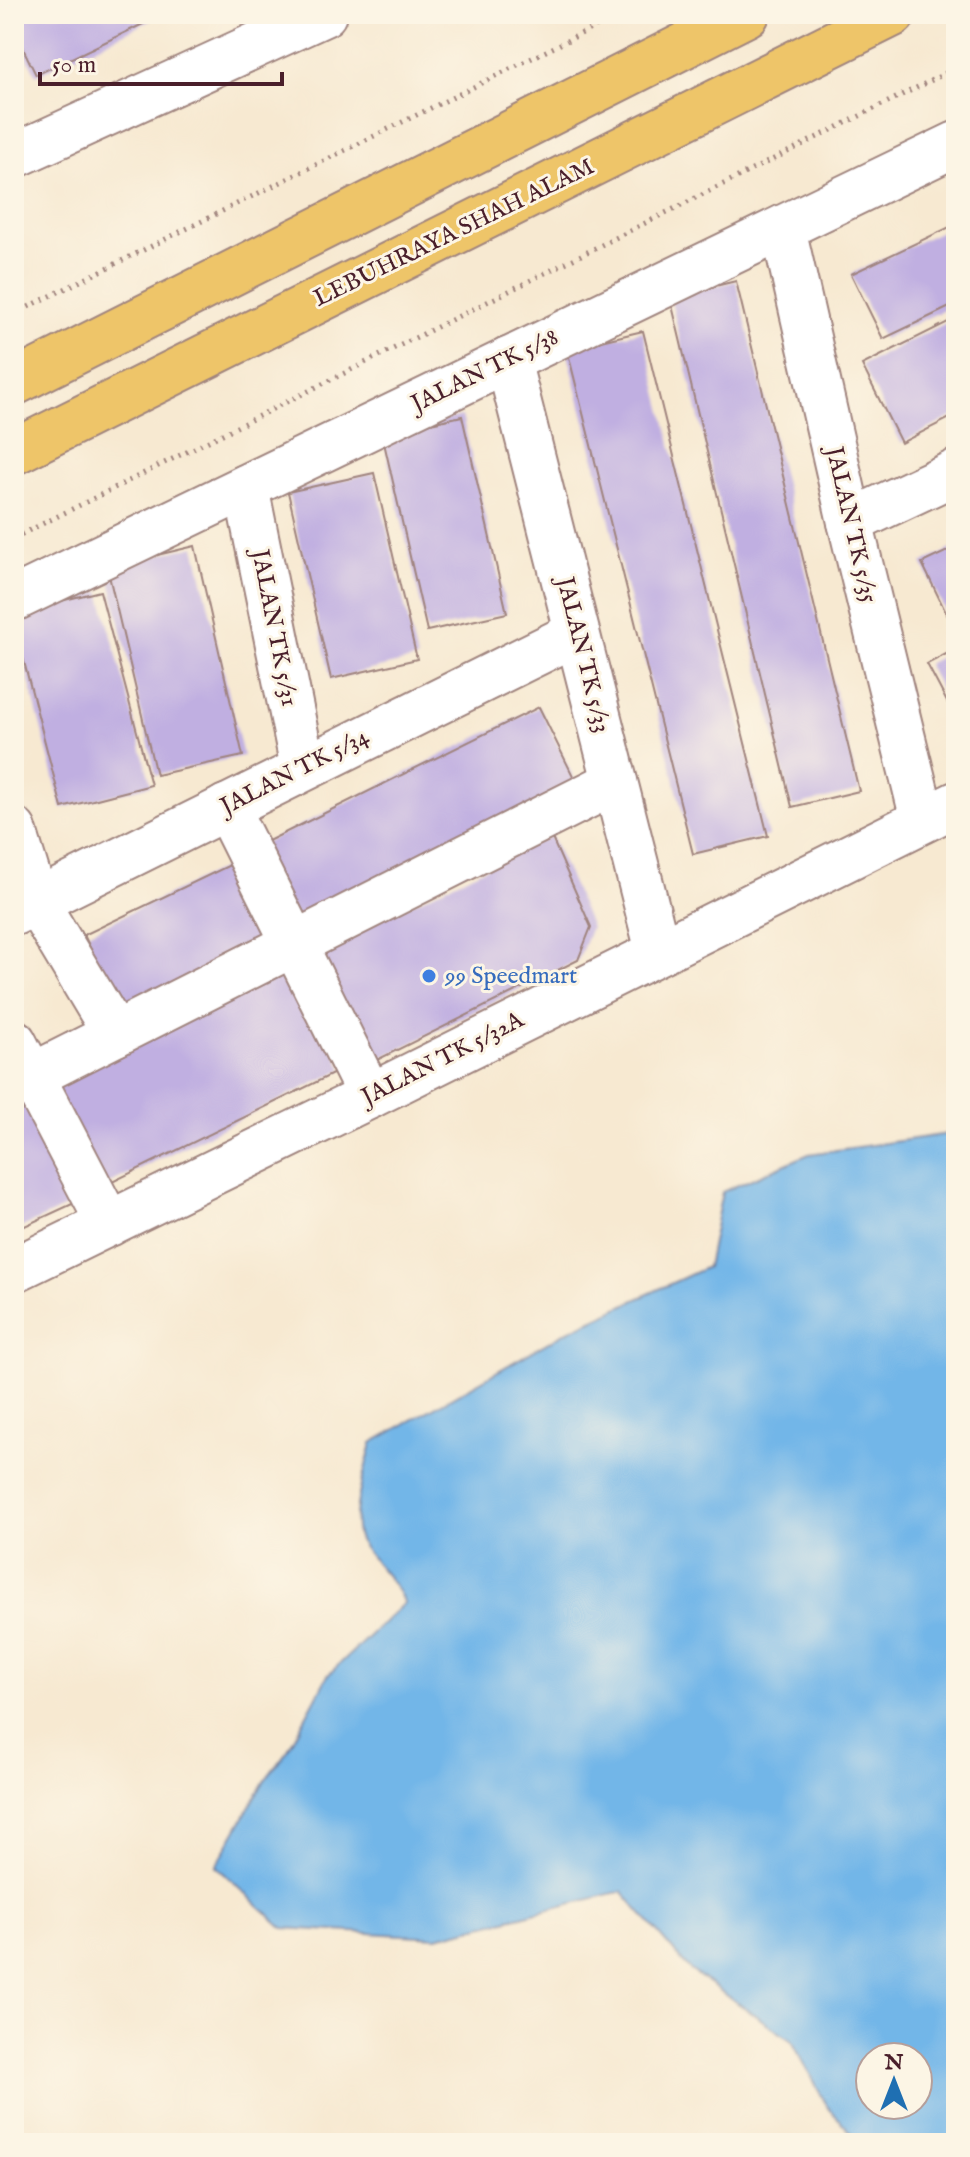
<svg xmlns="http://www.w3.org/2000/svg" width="970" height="2157" font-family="'IM FELL English',serif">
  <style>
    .water { fill: #72b6e8; stroke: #5e6a8a; stroke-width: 2; fill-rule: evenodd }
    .building { fill: #c0afe1 }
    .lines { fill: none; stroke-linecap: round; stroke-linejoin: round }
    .minor-casing { stroke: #a0847e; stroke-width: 48 }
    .highway-casing { stroke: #a0847e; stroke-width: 48 }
    .path { stroke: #a0847e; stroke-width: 5; stroke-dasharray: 2 6; stroke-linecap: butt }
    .minor { stroke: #fff; stroke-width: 44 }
    .highway { stroke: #eec569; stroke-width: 44 }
    .shop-dot { fill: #3f7fe0; stroke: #fcf5e5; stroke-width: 3 }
    .labels { text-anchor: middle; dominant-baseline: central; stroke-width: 6; stroke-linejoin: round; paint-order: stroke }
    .street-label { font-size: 24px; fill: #4a1f2b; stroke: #fcf5e5 }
    .shop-label { font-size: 24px; fill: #366cbe; stroke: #fcf5e5; text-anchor: start }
  </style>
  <rect width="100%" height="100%" fill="#fcf5e5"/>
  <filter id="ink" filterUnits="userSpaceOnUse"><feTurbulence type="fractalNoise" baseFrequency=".0125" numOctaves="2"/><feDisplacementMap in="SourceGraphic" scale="16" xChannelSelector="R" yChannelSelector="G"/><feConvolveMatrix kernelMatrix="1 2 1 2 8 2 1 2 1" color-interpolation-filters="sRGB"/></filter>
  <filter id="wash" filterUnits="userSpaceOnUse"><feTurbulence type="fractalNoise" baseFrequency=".006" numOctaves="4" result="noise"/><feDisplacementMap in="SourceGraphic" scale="32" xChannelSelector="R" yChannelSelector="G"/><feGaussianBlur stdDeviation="1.8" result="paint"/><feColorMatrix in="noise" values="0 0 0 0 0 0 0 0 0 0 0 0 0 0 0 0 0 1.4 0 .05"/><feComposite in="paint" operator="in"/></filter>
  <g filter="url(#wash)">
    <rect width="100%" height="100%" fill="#f7e9d1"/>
    <!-- water -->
    <path class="water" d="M956 1133V2143H863L857 2139 827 2106 792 2041 689 1969 622 1891 437 1937 283 1928 216 1866 265 1780 288 1750 328 1675 404 1603C394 1579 374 1564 360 1542 347 1521 367 1466 372 1443L568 1331 707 1267 722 1192 809 1154ZM870 2057H918V2105H870Z"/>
    <g id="blocks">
      <!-- building -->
      <g class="building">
        <path d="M16 14H164L36 75 14 30V15Z"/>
        <path d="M956 224V304L883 339 851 274Z"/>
        <path d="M736 281 859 791 792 807 670 297Z"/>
        <path d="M956 318V415L901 443 862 365Z"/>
        <path d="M643 331 768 836 693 854 567 349Z"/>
        <path d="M462 416 507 613 427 631 382 434Z"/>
        <path d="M374 473 417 659 331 679 288 492Z"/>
        <path d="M195 546 243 756 156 775 107 567Z"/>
        <path d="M956 547V623L952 625 922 563Z"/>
        <path d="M100 591 151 785 62 808 14 623V613Z"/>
        <path d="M956 649V719L927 664Z"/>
        <path d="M539 707 579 788 294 930 254 848Z"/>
        <path d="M551 836 591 927 578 960 365 1066 312 952Z"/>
        <path d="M234 863 275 944 123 1017 84 935Z"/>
        <path d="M292 965 343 1069 102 1187 50 1083Z"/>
        <path d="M30 1096 81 1200 14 1231V1104Z"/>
      </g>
    </g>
  </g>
  <g filter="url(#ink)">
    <use href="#blocks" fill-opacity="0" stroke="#a0847e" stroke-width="2"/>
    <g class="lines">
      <!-- minor casing -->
      <g class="minor-casing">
        <g id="minor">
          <path d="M14 156 324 14"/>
          <path d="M783 228 850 522 923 820"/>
          <path d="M508 360 658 951"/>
          <path d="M246 487 303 768"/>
          <path d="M850 522 956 472"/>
          <path d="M14 599 956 144"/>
          <path d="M226 807 370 1096"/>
          <path d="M14 830 36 902 115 1034"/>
          <path d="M14 913 577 633"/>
          <path d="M14 1042 109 1224"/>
          <path d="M14 1085 615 782"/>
          <path d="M14 1270 370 1096 956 804"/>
        </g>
      </g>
      <!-- highway casing -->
      <g class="highway-casing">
        <g id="highway">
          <path d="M14 383 747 14"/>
          <path d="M14 452 893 14"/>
        </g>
      </g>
      <!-- path -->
      <g class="path">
        <path d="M14 314 621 14"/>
        <path d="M14 538 956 68"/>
      </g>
      <!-- minor -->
      <use href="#minor" class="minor"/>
      <!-- highway -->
      <use href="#highway" class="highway"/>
    </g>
  </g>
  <!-- markers -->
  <circle class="shop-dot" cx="429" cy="976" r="8"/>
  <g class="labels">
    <!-- street labels -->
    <g class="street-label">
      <text transform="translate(454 233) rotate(-26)">LEBUHRAYA SHAH ALAM</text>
      <text transform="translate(485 371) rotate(-26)">JALAN TK 5/38</text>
      <text transform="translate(851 525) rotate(77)">JALAN TK 5/35</text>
      <text transform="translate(274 628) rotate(79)">JALAN TK 5/31</text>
      <text transform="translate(583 655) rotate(76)">JALAN TK 5/33</text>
      <text transform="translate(295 772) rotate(-27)">JALAN TK 5/34</text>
      <text transform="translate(443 1059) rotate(-27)">JALAN TK 5/32A</text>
    </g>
    <!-- shop labels -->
    <g class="shop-label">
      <text x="445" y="976">99 Speedmart</text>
    </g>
  </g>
  <!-- margin -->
  <rect width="970" height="2157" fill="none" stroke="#fcf5e5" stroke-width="48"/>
  <!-- north arrow -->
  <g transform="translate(894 2081)"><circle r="38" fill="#fcf5e5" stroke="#b59f9b" stroke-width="2"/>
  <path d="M0-6L14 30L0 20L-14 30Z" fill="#1f6fb2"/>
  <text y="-12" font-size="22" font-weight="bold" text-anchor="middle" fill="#4a1f2b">N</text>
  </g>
  <!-- scale -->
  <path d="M40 72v12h242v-12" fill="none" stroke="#4a1f2b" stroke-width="4"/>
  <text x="52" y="72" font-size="24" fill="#4a1f2b" stroke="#fcf5e5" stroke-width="6" paint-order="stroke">50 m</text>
</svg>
